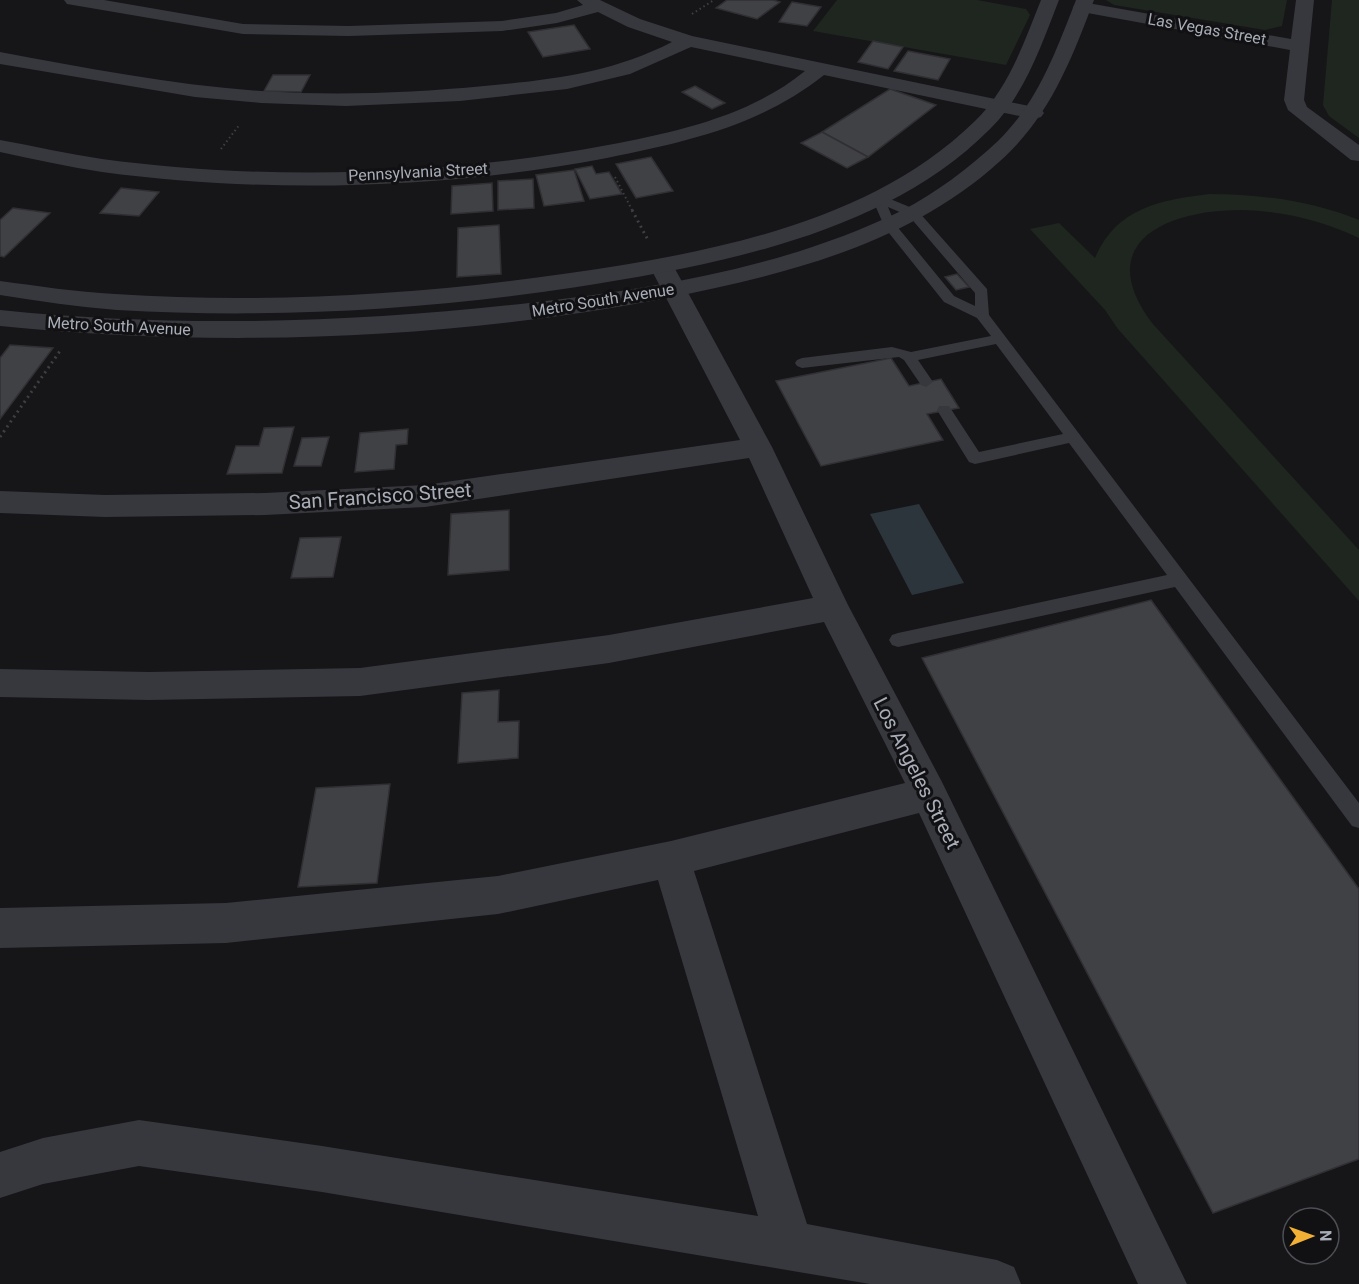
<svg xmlns="http://www.w3.org/2000/svg" width="1359" height="1284" font-family="Roboto,sans-serif">
  <style>
    .green { fill: #1e261f }
    .water { fill: #2c353c }
    .building { fill: #404145; stroke: #303034; stroke-width: 1.5 }
    .lines { fill: none; stroke-linecap: round; stroke-linejoin: round }
    .path-far1 { stroke: #3d3f44; stroke-width: 2; stroke-dasharray: 1.5 3; stroke-linecap: butt }
    .path { stroke: #3d3f44; stroke-width: 3; stroke-dasharray: 2 4; stroke-linecap: butt }
    .service { fill: #37383d; fill-rule: evenodd }
    .minor { fill: #37383d; fill-rule: evenodd }
    .tertiary { fill: #37383d; fill-rule: evenodd }
    .labels { text-anchor: middle; dominant-baseline: central; stroke-width: 6; stroke-linejoin: round; paint-order: stroke }
    .far-street-label { font-size: 16px; fill: #a8adb8; stroke: #111113 }
    .street-label { font-size: 20px; fill: #a8adb8; stroke: #111113 }
  </style>
  <rect width="100%" height="100%" fill="#161618"/>
  <!-- green -->
  <g class="green">
    <path d="M837 0H977L1026 9 1030 15 1006 65 813 31Z"/>
    <path d="M1106 0H1287L1282 26 1265 30 1114 5Z"/>
    <path d="M1332 0H1359V138L1329 116 1323 105Z"/>
    <path d="M1209 194C1261 194 1311 201 1359 220V238C1324 221 1283 211 1244 210 1171 209 1090 240 1152 323L1359 550V601L1118 329 1105 310 1030 229 1059 223 1095 258C1116 208 1160 200 1209 194Z"/>
  </g>
  <!-- water -->
  <path class="water" d="M919 504 964 583 912 595 870 514Z"/>
  <!-- building -->
  <g class="building">
    <path d="M727 0H773L780 2 757 19 716 8Z"/>
    <path d="M792 2 821 7 807 26 779 22Z"/>
    <path d="M574 25 590 49 543 57 528 32Z"/>
    <path d="M873 41 903 47 888 69 858 62Z"/>
    <path d="M908 51 950 59 938 80 894 71Z"/>
    <path d="M273 75H310L301 92 264 91Z"/>
    <path d="M695 86 725 103 712 109 682 92Z"/>
    <path d="M890 89 936 105 868 157 822 132Z"/>
    <path d="M822 132 868 157 847 168 801 143Z"/>
    <path d="M651 157 673 191 636 198 616 164Z"/>
    <path d="M592 166 596 174 609 172 622 194 590 199 575 169Z"/>
    <path d="M574 170 584 201 544 206 536 175Z"/>
    <path d="M533 179 534 208 498 210V181Z"/>
    <path d="M492 183 493 211 451 214 452 186Z"/>
    <path d="M121 188 159 192 139 216 100 213Z"/>
    <path d="M13 208 50 213 4 257 0 256V220Z"/>
    <path d="M499 225 501 274 457 277 458 228Z"/>
    <path d="M957 274 969 287 956 290 945 277Z"/>
    <path d="M10 345 53 348 0 419V358Z"/>
    <path d="M891 358 909 386 941 379 959 408 927 414 943 440 821 466 776 381Z"/>
    <path d="M294 427 282 473 227 474 236 446H259L264 428Z"/>
    <path d="M408 429 407 444 396 445 394 469 355 472 360 433Z"/>
    <path d="M329 437 321 466H294L302 438Z"/>
    <path d="M509 510V570L448 575 451 514Z"/>
    <path d="M341 537 333 577 291 578 300 538Z"/>
    <path d="M1151 600 1359 889V1159L1213 1213 922 658Z"/>
    <path d="M499 690 498 722 519 721 518 758 458 763 462 693Z"/>
    <path d="M390 784 377 883 298 887 316 788Z"/>
  </g>
  <g class="lines">
    <!-- path-far1 -->
    <g class="path-far1">
      <path d="M692 14 714 0"/>
      <path d="M221 149 240 124"/>
      <path d="M615 177 633 212"/>
    </g>
    <!-- path -->
    <g class="path">
      <path d="M632 210 648 240"/>
      <path d="M0 437 60 351"/>
    </g>
    <!-- service -->
    <path class="service" d="M878 194 917 210 987 289 989 315 1359 803V828L1352 826 1175 587 898 647 892 645 889 640 892 635 898 633 1167 575 1069 443 975 464 969 462 937 410 939 406H949L979 452 1063 434 996 344 918 360 933 382 926 387 921 385 904 360 899 357 802 368 797 366 795 363 797 360 802 358 892 347 911 352 991 336 977 318 944 302 885 228 872 198ZM888 207 909 216 975 293V306L954 296 895 224Z"/>
    <!-- minor -->
    <g class="minor">
      <path d="M64 0H104L243 24 349 26 502 21 556 13 583 5 577 0H600L640 19 692 36 1034 107 1041 109 1044 113 1041 117 1034 119 824 75C760 126 686 142 607 158 444 189 267 194 102 172 68 167 34 159 0 152V140C34 146 68 154 102 159 267 181 444 176 608 145 676 132 750 116 805 71L691 47 630 74 567 89 460 101 346 106 261 103 195 97 0 64V52C86 68 173 85 261 91 335 96 410 93 484 86 550 80 612 73 672 42L628 27 598 12 557 23 502 31 349 36 243 34 73 5 67 4Z"/>
      <path d="M1296 0H1314L1304 100 1307 107 1359 145V161L1351 160 1288 110 1284 100 1290 50 1082 12 1076 11 1073 7 1076 3 1082 2 1291 39Z"/>
      <path d="M662 260 670 262 674 267 772 447 848 605 942 782 1187 1284H1138L919 813 694 871 807 1224 997 1260 1014 1267 1021 1284H870L322 1192 139 1166 43 1184 0 1198V1152L43 1138 139 1120 322 1146 758 1216 658 880 498 914 226 943 0 948V908L226 903 498 876 671 841 905 783 824 622 609 663 360 696 149 700 0 697V669L149 672 360 668 609 635 813 598 749 458 425 507 265 515 105 517 0 513V491L105 495 265 493 425 485 740 440 650 267 654 262Z"/>
    </g>
    <!-- tertiary -->
    <g class="tertiary">
      <path d="M1041 0H1059C1041 46 1025 94 990 129 886 234 717 265 577 287 426 310 270 319 117 310 78 307 39 301 0 295V281C38 286 76 292 115 294 266 304 421 295 570 273 709 253 871 223 975 121 1009 88 1024 42 1041 0Z"/>
      <path d="M1076 0H1094C1071 61 1049 118 999 162 909 244 784 275 667 298 451 340 219 348 0 326V310C176 328 353 323 529 303 655 289 786 267 901 211 936 193 969 168 998 141 1038 102 1056 51 1076 0Z"/>
    </g>
  </g>
  <g class="labels">
    <!-- far-street labels -->
    <g class="far-street-label">
      <text transform="translate(1207 29) rotate(10)">Las Vegas Street</text>
      <text transform="translate(418 172) rotate(-3)">Pennsylvania Street</text>
      <text transform="translate(603 300) rotate(-9)">Metro South Avenue</text>
      <text transform="translate(119 326) rotate(3)">Metro South Avenue</text>
    </g>
    <!-- street labels -->
    <g class="street-label">
      <text transform="translate(380 496) rotate(-4)">San Francisco Street</text>
      <text transform="translate(917 773) rotate(63)">Los Angeles Street</text>
    </g>
  </g>
  <!-- north arrow -->
  <g transform="translate(1311 1236) rotate(89)"><circle r="28" fill="#111113" stroke="#4d4f55" stroke-width="1.5"/>
  <path d="M0-4.5L10 22L0 15L-10 22Z" fill="#f2b134"/>
  <text y="-9" font-size="16" font-weight="bold" text-anchor="middle" fill="#a8adb8">N</text>
  </g>
</svg>
